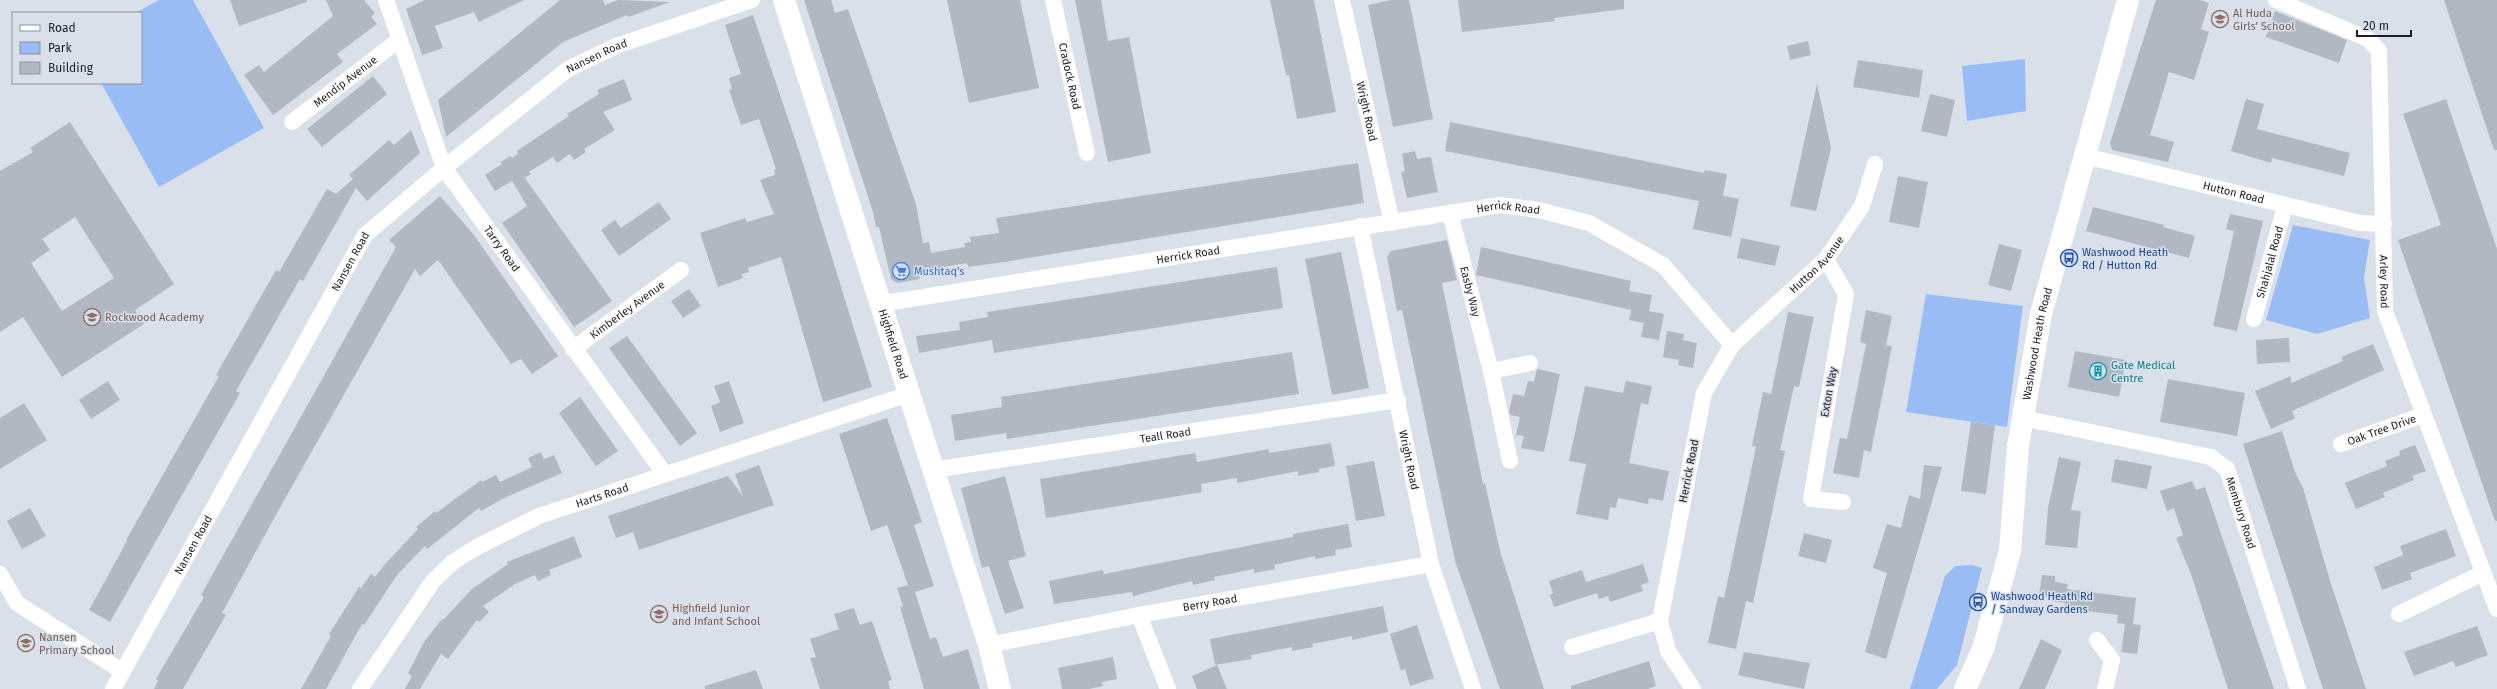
<svg xmlns="http://www.w3.org/2000/svg" width="2497" height="689" font-family="'Fira Sans',sans-serif">
  <style>
    .green { fill: #9abcf5 }
    .building { fill: #b2b8c2; fill-rule: evenodd }
    .lines { fill: none; stroke-linecap: round; stroke-linejoin: round }
    .street { stroke: #fff; stroke-width: 16 }
    .secondary { stroke: #fff; stroke-width: 22 }
    .labels { text-anchor: middle; dominant-baseline: central; stroke-width: 3; stroke-linejoin: round; paint-order: stroke }
    .education-label { font-size: 11px; fill: #785e54; stroke: #dae0ea; text-anchor: start }
    .street-label { font-size: 11px; fill: #1c1e22; stroke: #dae0ea }
    .transit-label { font-size: 11px; fill: #164399; stroke: #dae0ea; text-anchor: start }
    .shop-label { font-size: 11px; fill: #366cbe; stroke: #dae0ea; text-anchor: start }
    .culture-label { font-size: 11px; fill: #0d838f; stroke: #dae0ea; text-anchor: start }
  </style>
  <rect width="100%" height="100%" fill="#dae0ea"/>
  <!-- green -->
  <g class="green">
    <path d="M159 0H193L264 128 159 187 101 83H141V13H135Z"/>
    <path d="M2025 59 2026 111 1967 121 1962 66Z"/>
    <path d="M2293 225 2370 240 2364 277 2370 318 2317 334 2266 320Z"/>
    <path d="M1926 294 2023 306 2007 427 1906 412Z"/>
    <path d="M1972 565 1982 568 1957 665 1937 689H1910L1945 576 1955 566Z"/>
  </g>
  <!-- building -->
  <g class="building">
    <path d="M230 0H307V2L239 26Z"/>
    <path d="M326 0H364L375 13 371 17 377 24 337 54 343 62 273 115 244 75 259 65 264 72 333 16Z"/>
    <path d="M425 0H524L479 22 474 12 435 26 443 48 422 55 406 9Z"/>
    <path d="M560 0H603L605 5 618 0 670 2 628 17 627 15 563 42 446 137 438 100Z"/>
    <path d="M804 0H831L835 13 848 9 916 204 923 243 929 242 931 253 965 247 964 243 971 242 970 237 999 233 996 218 1358 163 1364 203 1004 262 968 267 967 263 955 265 918 272 920 279 897 283 891 279 879 227H876L873 212Z"/>
    <path d="M947 0H1020L1039 88 969 103Z"/>
    <path d="M1075 0H1101L1108 41 1129 37 1151 153 1108 162Z"/>
    <path d="M1270 0H1314L1336 112 1297 119 1289 75H1286Z"/>
    <path d="M1390 0H1409L1433 119 1393 127 1368 5Z"/>
    <path d="M1458 0H1624V9L1554 18 1555 21 1462 32Z"/>
    <path d="M2156 0H2200L2209 3 2201 29 2209 32 2194 80 2169 72 2150 135 2174 142 2168 162 2112 150 2110 143Z"/>
    <path d="M2444 0H2497V150H2494Z"/>
    <path d="M2275 11 2347 40 2339 63 2266 37Z"/>
    <path d="M753 15 801 157 872 387 823 402 781 257 748 268 749 272 742 274 743 278 718 287 700 233 745 218 747 222 774 214 760 180 775 175 774 170 776 169 759 119 741 125 729 90 732 89 729 78 741 74 725 25Z"/>
    <path d="M1808 41 1811 55 1790 60 1787 46Z"/>
    <path d="M1858 60 1923 70 1919 98 1853 87Z"/>
    <path d="M373 76 387 94 322 147 307 129Z"/>
    <path d="M624 79 632 100 603 112 615 130 584 149 586 152 574 160 570 154 557 163 553 157 529 172 531 174 525 178 612 301 574 327 502 223 527 206 512 181 495 191 485 175 502 164 501 162 510 156 512 158 518 154 517 151 569 116 567 114 599 94 597 90Z"/>
    <path d="M1817 84 1831 148 1816 211 1790 206Z"/>
    <path d="M1930 94 1955 100 1947 137 1921 131Z"/>
    <path d="M2246 99 2264 104 2257 129 2350 153 2344 176 2272 158 2271 163 2231 151Z"/>
    <path d="M2446 99 2497 249V521H2495L2398 240 2441 225 2403 114Z"/>
    <path d="M70 122 174 284 135 310 144 324 62 377 23 317 0 332V171L33 152 30 148ZM75 217 114 278 62 311 31 263 50 250 42 239Z"/>
    <path d="M1450 122 1704 173 1705 170 1727 174 1723 196 1739 199 1731 237 1693 229 1699 201 1445 151Z"/>
    <path d="M411 130 420 153 367 201 356 188 303 281 300 279 236 391 240 393 110 622 89 610 127 541 126 540 219 376 216 375 276 270 279 272 327 189 336 194 353 179 349 175 389 140 394 145Z"/>
    <path d="M1415 151 1417 159 1431 157 1438 192 1407 198 1401 172 1405 171 1402 154Z"/>
    <path d="M1898 176 1928 182 1919 228 1889 222Z"/>
    <path d="M440 196 474 235 558 356 532 374 521 359 511 364 438 260 420 276 415 269 282 504 222 613 226 615 183 689H154L158 681 156 679 204 597 201 595 396 247 389 240Z"/>
    <path d="M659 202 671 219 619 256 601 230 615 220 621 228Z"/>
    <path d="M2093 207 2164 225 2163 227 2195 236 2189 258 2086 231Z"/>
    <path d="M2230 214 2263 221 2237 331 2213 326 2234 231 2226 229Z"/>
    <path d="M1741 238 1780 246 1775 266 1737 258Z"/>
    <path d="M1447 240 1457 280 1442 283 1483 484 1485 483 1500 551 1544 689H1500L1455 561 1402 310 1397 311 1387 257 1391 251Z"/>
    <path d="M1999 244 2022 250 2011 291 1988 285Z"/>
    <path d="M1481 247 1631 281 1629 291 1652 295 1649 311 1664 314 1659 340 1641 337 1644 323 1629 320 1631 310 1476 275Z"/>
    <path d="M1341 252 1369 388 1332 395 1305 259Z"/>
    <path d="M1277 267 1283 308 994 353 992 340 919 353 916 336 960 330 959 322 988 317 987 312Z"/>
    <path d="M689 289 701 306 683 318 671 301Z"/>
    <path d="M1866 310 1892 316 1886 345 1892 346 1871 452 1864 450 1859 478 1833 473 1840 438 1847 439 1866 344 1860 342Z"/>
    <path d="M1788 312 1814 317 1799 387 1794 386 1780 450 1785 451 1753 603 1746 601 1736 649 1708 643 1718 596 1724 598 1756 447 1752 446 1763 392 1771 394Z"/>
    <path d="M1667 331 1684 334 1683 340 1697 343 1693 368 1678 365 1679 360 1663 357Z"/>
    <path d="M627 336 697 433 680 446 609 348Z"/>
    <path d="M2289 338 2290 362 2257 364 2256 340Z"/>
    <path d="M2373 344 2384 370 2292 411 2295 418 2271 429 2255 391 2291 376V383L2343 361 2341 357Z"/>
    <path d="M2075 351 2126 360 2119 397 2068 387Z"/>
    <path d="M1292 352 1299 394 1007 439 1006 433 955 441 951 415 1002 407 1001 397Z"/>
    <path d="M1537 369 1560 374 1544 452 1521 448 1524 436 1516 435 1520 417 1510 415 1509 411 1513 394 1524 396 1528 381 1534 382Z"/>
    <path d="M2168 379 2245 393 2237 436 2160 422Z"/>
    <path d="M108 381 120 400 91 419 79 400Z"/>
    <path d="M729 381 744 423 720 432 711 406 720 402 714 386Z"/>
    <path d="M1626 381 1652 386 1648 405 1641 403 1629 463 1669 471 1663 501 1649 498 1648 504 1618 498 1616 508 1610 507 1608 520 1576 514 1586 464 1569 461 1585 386 1623 393Z"/>
    <path d="M580 397 618 451 596 466 559 413Z"/>
    <path d="M24 403 47 440 0 469V418Z"/>
    <path d="M887 418 922 522 914 525 934 586 915 592 930 639 936 637 943 657 968 649 980 689H924L900 607 903 606 897 588 908 585 887 525 871 531 839 434Z"/>
    <path d="M1971 422 1995 425 1986 494 1961 491Z"/>
    <path d="M2282 431 2295 472 2303 488 2331 584 2366 689H2323L2243 444Z"/>
    <path d="M1331 443 1335 466 1319 469V472L1298 476V471L1237 483V478L1201 484 1202 492 1046 518 1040 479 1195 453 1197 462 1269 449V453Z"/>
    <path d="M2415 445 2426 471 2412 476 2414 480 2383 493 2385 497 2356 509 2345 483 2387 466 2385 461 2400 455 2399 451Z"/>
    <path d="M541 452 544 459 554 455 562 473 506 497 481 511 479 508 427 549 425 546 397 575 364 625 362 624 326 689H301L331 636 329 634 359 587 361 588 371 574 375 577 386 563 418 529 416 527 435 511 436 513 481 480 482 482 496 475 500 482 532 467 528 458Z"/>
    <path d="M2059 457 2081 462 2071 510 2081 511 2077 548 2045 545 2048 508Z"/>
    <path d="M2115 459 2152 466 2147 489 2111 482Z"/>
    <path d="M1374 461 1385 516 1356 521 1346 466Z"/>
    <path d="M759 465 774 505 639 550 633 532 616 538 608 516 728 476 743 496 735 474Z"/>
    <path d="M1924 465 1942 467 1886 659 1865 652 1887 573 1873 568 1887 524 1901 528 1909 495 1920 499Z"/>
    <path d="M1005 476 1026 556 1008 561 1024 608 1005 614 989 566 982 568 961 488Z"/>
    <path d="M2192 481 2196 490 2205 487 2274 689H2228L2191 574 2176 538 2183 535 2174 508 2167 511 2160 491Z"/>
    <path d="M30 508 46 536 22 549 7 521Z"/>
    <path d="M1348 524 1352 547 1335 550 1336 555 1315 559V556L1274 565 1275 569 1254 573V569L1214 577 1215 580 1193 585 1192 581 1133 596 1132 592 1054 604 1049 581 1103 570 1104 574 1293 537V534Z"/>
    <path d="M2446 529 2456 556 2410 573 2412 579 2382 590 2374 567 2403 555 2400 546Z"/>
    <path d="M1804 533 1832 540 1826 563 1798 556Z"/>
    <path d="M574 536 582 557 549 570 551 575 538 581 535 575 515 584 483 606 489 612 479 622 477 620 448 659 441 654 420 689H405L412 676 408 673 424 642 442 619 443 620 472 589 508 564 507 562Z"/>
    <path d="M1643 564 1649 582 1641 585 1643 591 1610 602 1608 596 1599 599 1597 593 1554 607 1550 595 1553 593 1549 581 1582 570 1586 582Z"/>
    <path d="M2042 575 2055 576V582L2068 584 2067 589 2136 598 2133 624 2141 625 2137 654 2121 652 2125 624 2117 623 2118 615 2064 608 2065 603 2052 601V597L2039 595Z"/>
    <path d="M1383 606 1388 632 1352 640V636L1312 644 1313 647 1292 651V647L1251 655 1252 659 1215 665 1210 639Z"/>
    <path d="M854 608 860 625 872 621 892 680 888 681 890 689H820L810 658 816 657 810 639 839 629 834 614Z"/>
    <path d="M1417 625 1434 678 1410 686 1405 669 1401 671 1390 634Z"/>
    <path d="M2477 626 2488 655 2456 667 2453 661 2414 676 2404 652Z"/>
    <path d="M2041 639 2062 650 2045 689H2019Z"/>
    <path d="M1744 652 1810 663 1804 689 1738 675Z"/>
    <path d="M1113 657 1117 679 1102 682 1103 686 1089 689H1062L1058 668Z"/>
    <path d="M1649 661 1656 686 1648 689H1571V686Z"/>
    <path d="M1217 665 1227 689H1197L1192 676Z"/>
    <path d="M756 670 763 689H705V686Z"/>
  </g>
  <g class="lines">
    <!-- street -->
    <g class="street">
      <path id="s1" d="M386 0 444 168 664 473"/>
      <path id="s2" d="M1053 0 1087 153"/>
      <path id="s3" d="M1342 0 1392 223"/>
      <path id="s4" d="M2276 0 2368 39 2379 51 2385 311 2497 609"/>
      <path id="s5" d="M292 122 399 40"/>
      <path id="s6" d="M2085 156 2360 223 2384 224"/>
      <path id="s7" d="M1450 213 1491 371 1510 461"/>
      <path id="s8" d="M1360 226 1431 564 1473 689"/>
      <path d="M1826 259 1846 294 1811 499 1843 502"/>
      <path id="s9" d="M879 304 1500 205 1539 210 1589 223 1663 265 1732 345 1704 393 1660 621 1668 651 1693 689"/>
      <path id="s10" d="M2254 319 2285 206"/>
      <path id="s11" d="M1732 345 1826 259 1862 206 1875 164"/>
      <path id="s12" d="M573 349 681 270"/>
      <path d="M1491 371 1530 363"/>
      <path id="s13" d="M2023 418 2211 457 2227 469 2298 689"/>
      <path id="s14" d="M2341 444 2423 415"/>
      <path id="s15" d="M933 470 1398 400"/>
      <path d="M0 574 17 603 123 672"/>
      <path d="M2399 614 2483 573"/>
      <path d="M1139 615 1168 689"/>
      <path d="M2097 640 2112 660 2105 689"/>
      <path id="s16" d="M989 645 1139 615 1431 564"/>
      <path d="M1572 647 1660 621"/>
      <path id="s17" d="M113 689 365 235 444 168 568 69 616 46 752 0"/>
      <path id="s18" d="M360 689 433 581 453 562 477 547 539 516 909 394"/>
    </g>
    <!-- secondary -->
    <g class="secondary">
      <path id="s19" d="M784 0 989 645 1000 689"/>
      <path id="s20" d="M1965 689 1983 649 2010 551 2018 446 2041 314 2128 0"/>
    </g>
  </g>
  <!-- icons -->
  <defs>
    <g id="school-ring" transform="scale(0.9)"><circle r="9.5" fill="#dae0ea" stroke="#8d6e63" stroke-width="1.5"/><path d="M0-5L7-2L0 1L-7-2ZM-4 1L0 2.5L4 1V4Q0 6-4 4Z" fill="#8d6e63"/></g>
    <g id="bus-ring" transform="scale(0.9)"><circle r="9.5" fill="#dae0ea" stroke="#1a4fb4" stroke-width="1.5"/><path d="M-5-6H5V4H4V6H2V4H-2V6H-4V4H-5ZM-3.5-4V0h7V-4ZM-3.5 1.2v1.5H-2V1.2ZM2 1.2v1.5H3.5V1.2Z" fill="#1a4fb4"/></g>
    <g id="supermarket-ring" transform="scale(0.9)"><circle r="9.5" fill="#dae0ea" stroke="#3f7fe0" stroke-width="1.5"/><path d="M-6-5.5h2.5l.6 2H6L4.5 2H-2.5L-4.4-4H-6ZM-1.5 3.2a1.3 1.3 0 1 0 .1 0ZM3 3.2a1.3 1.3 0 1 0 .1 0Z" fill="#3f7fe0"/></g>
    <g id="building-ring" transform="scale(0.9)"><circle r="9.5" fill="#dae0ea" stroke="#0f9aa8" stroke-width="1.5"/><path d="M-4-6H4V6H1V3H-1V6H-4ZM-2.5-4.3h1.7v1.8h-1.7ZM.8-4.3h1.7v1.8H.8ZM-2.5-1h1.7V.8h-1.7ZM.8-1h1.7V.8H.8Z" fill="#0f9aa8"/></g>
  </defs>
  <g fill-rule="evenodd">
    <use href="#school-ring" x="2220" y="19"/>
    <use href="#bus-ring" x="2069" y="258"/>
    <use href="#supermarket-ring" x="901" y="271"/>
    <use href="#school-ring" x="92" y="317"/>
    <use href="#building-ring" x="2098" y="371"/>
    <use href="#bus-ring" x="1978" y="602"/>
    <use href="#school-ring" x="659" y="614"/>
    <use href="#school-ring" x="26" y="643"/>
  </g>
  <g class="labels">
    <!-- education labels -->
    <g class="education-label">
      <text x="2233" y="13">Al Huda<tspan x="2233" dy="13">Girls' School</tspan></text>
      <text x="105" y="317">Rockwood Academy</text>
      <text x="672" y="608">Highfield Junior<tspan x="672" dy="13">and Infant School</tspan></text>
      <text x="39" y="637">Nansen<tspan x="39" dy="13">Primary School</tspan></text>
    </g>
    <!-- street labels -->
    <g class="street-label">
      <text stroke="none"><textPath href="#s17" startOffset="813">Nansen Road</textPath></text>
      <text stroke="none"><textPath href="#s2" startOffset="78">Cradock Road</textPath></text>
      <text stroke="none"><textPath href="#s5" startOffset="67">Mendip Avenue</textPath></text>
      <text stroke="none"><textPath href="#s3" startOffset="114">Wright Road</textPath></text>
      <text stroke="none"><textPath href="#s6" startOffset="153">Hutton Road</textPath></text>
      <text stroke="none"><textPath href="#s9" startOffset="637">Herrick Road</textPath></text>
      <text stroke="none"><textPath href="#s1" startOffset="277">Tarry Road</textPath></text>
      <text stroke="none"><textPath href="#s9" startOffset="313">Herrick Road</textPath></text>
      <text stroke="none"><textPath href="#s17" startOffset="489">Nansen Road</textPath></text>
      <text stroke="none"><textPath href="#s10" startOffset="59">Shahjalal Road</textPath></text>
      <text stroke="none"><textPath href="#s11" startOffset="117">Hutton Avenue</textPath></text>
      <text stroke="none"><textPath href="#s4" startOffset="347">Arley Road</textPath></text>
      <text stroke="none"><textPath href="#s7" startOffset="81">Easby Way</textPath></text>
      <text stroke="none"><textPath href="#s12" startOffset="67">Kimberley Avenue</textPath></text>
      <text stroke="none"><textPath href="#s20" startOffset="355">Washwood Heath Road</textPath></text>
      <text stroke="none"><textPath href="#s19" startOffset="361">Highfield Road</textPath></text>
      <text transform="translate(1829 392) rotate(-80)">Exton Way</text>
      <text stroke="none"><textPath href="#s14" startOffset="43">Oak Tree Drive</textPath></text>
      <text stroke="none"><textPath href="#s15" startOffset="235">Teall Road</textPath></text>
      <text stroke="none"><textPath href="#s8" startOffset="239">Wright Road</textPath></text>
      <text transform="translate(1689 471) rotate(-79)">Herrick Road</text>
      <text stroke="none"><textPath href="#s18" startOffset="322">Harts Road</textPath></text>
      <text stroke="none"><textPath href="#s13" startOffset="258">Membury Road</textPath></text>
      <text stroke="none"><textPath href="#s17" startOffset="165">Nansen Road</textPath></text>
      <text stroke="none"><textPath href="#s16" startOffset="225">Berry Road</textPath></text>
    </g>
    <!-- transit labels -->
    <g class="transit-label">
      <text x="2082" y="252">Washwood Heath<tspan x="2082" dy="13">Rd / Hutton Rd</tspan></text>
      <text x="1991" y="596">Washwood Heath Rd<tspan x="1991" dy="13">/ Sandway Gardens</tspan></text>
    </g>
    <!-- shop labels -->
    <g class="shop-label">
      <text x="914" y="271">Mushtaq's</text>
    </g>
    <!-- culture labels -->
    <g class="culture-label">
      <text x="2111" y="365">Gate Medical<tspan x="2111" dy="13">Centre</tspan></text>
    </g>
  </g>
  <!-- legend -->
  <rect x="12" y="12" width="130" height="72" fill="#dae0ea" stroke="#8e929a"/>
  <rect x="20" y="25" width="20" height="6" fill="#ffffff" stroke="#8e929a"/>
  <text x="48" y="32" font-size="12" fill="#1c1e22">Road</text>
  <rect x="20" y="42" width="20" height="12" fill="#9abcf5" stroke="#8e929a"/>
  <text x="48" y="52" font-size="12" fill="#1c1e22">Park</text>
  <rect x="20" y="62" width="20" height="12" fill="#b2b8c2" stroke="#8e929a"/>
  <text x="48" y="72" font-size="12" fill="#1c1e22">Building</text>
  <!-- scale -->
  <path d="M2357 30v6h54v-6" fill="none" stroke="#1c1e22" stroke-width="2"/>
  <text x="2363" y="30" font-size="12" fill="#1c1e22" stroke="#dae0ea" stroke-width="3" paint-order="stroke">20 m</text>
</svg>
